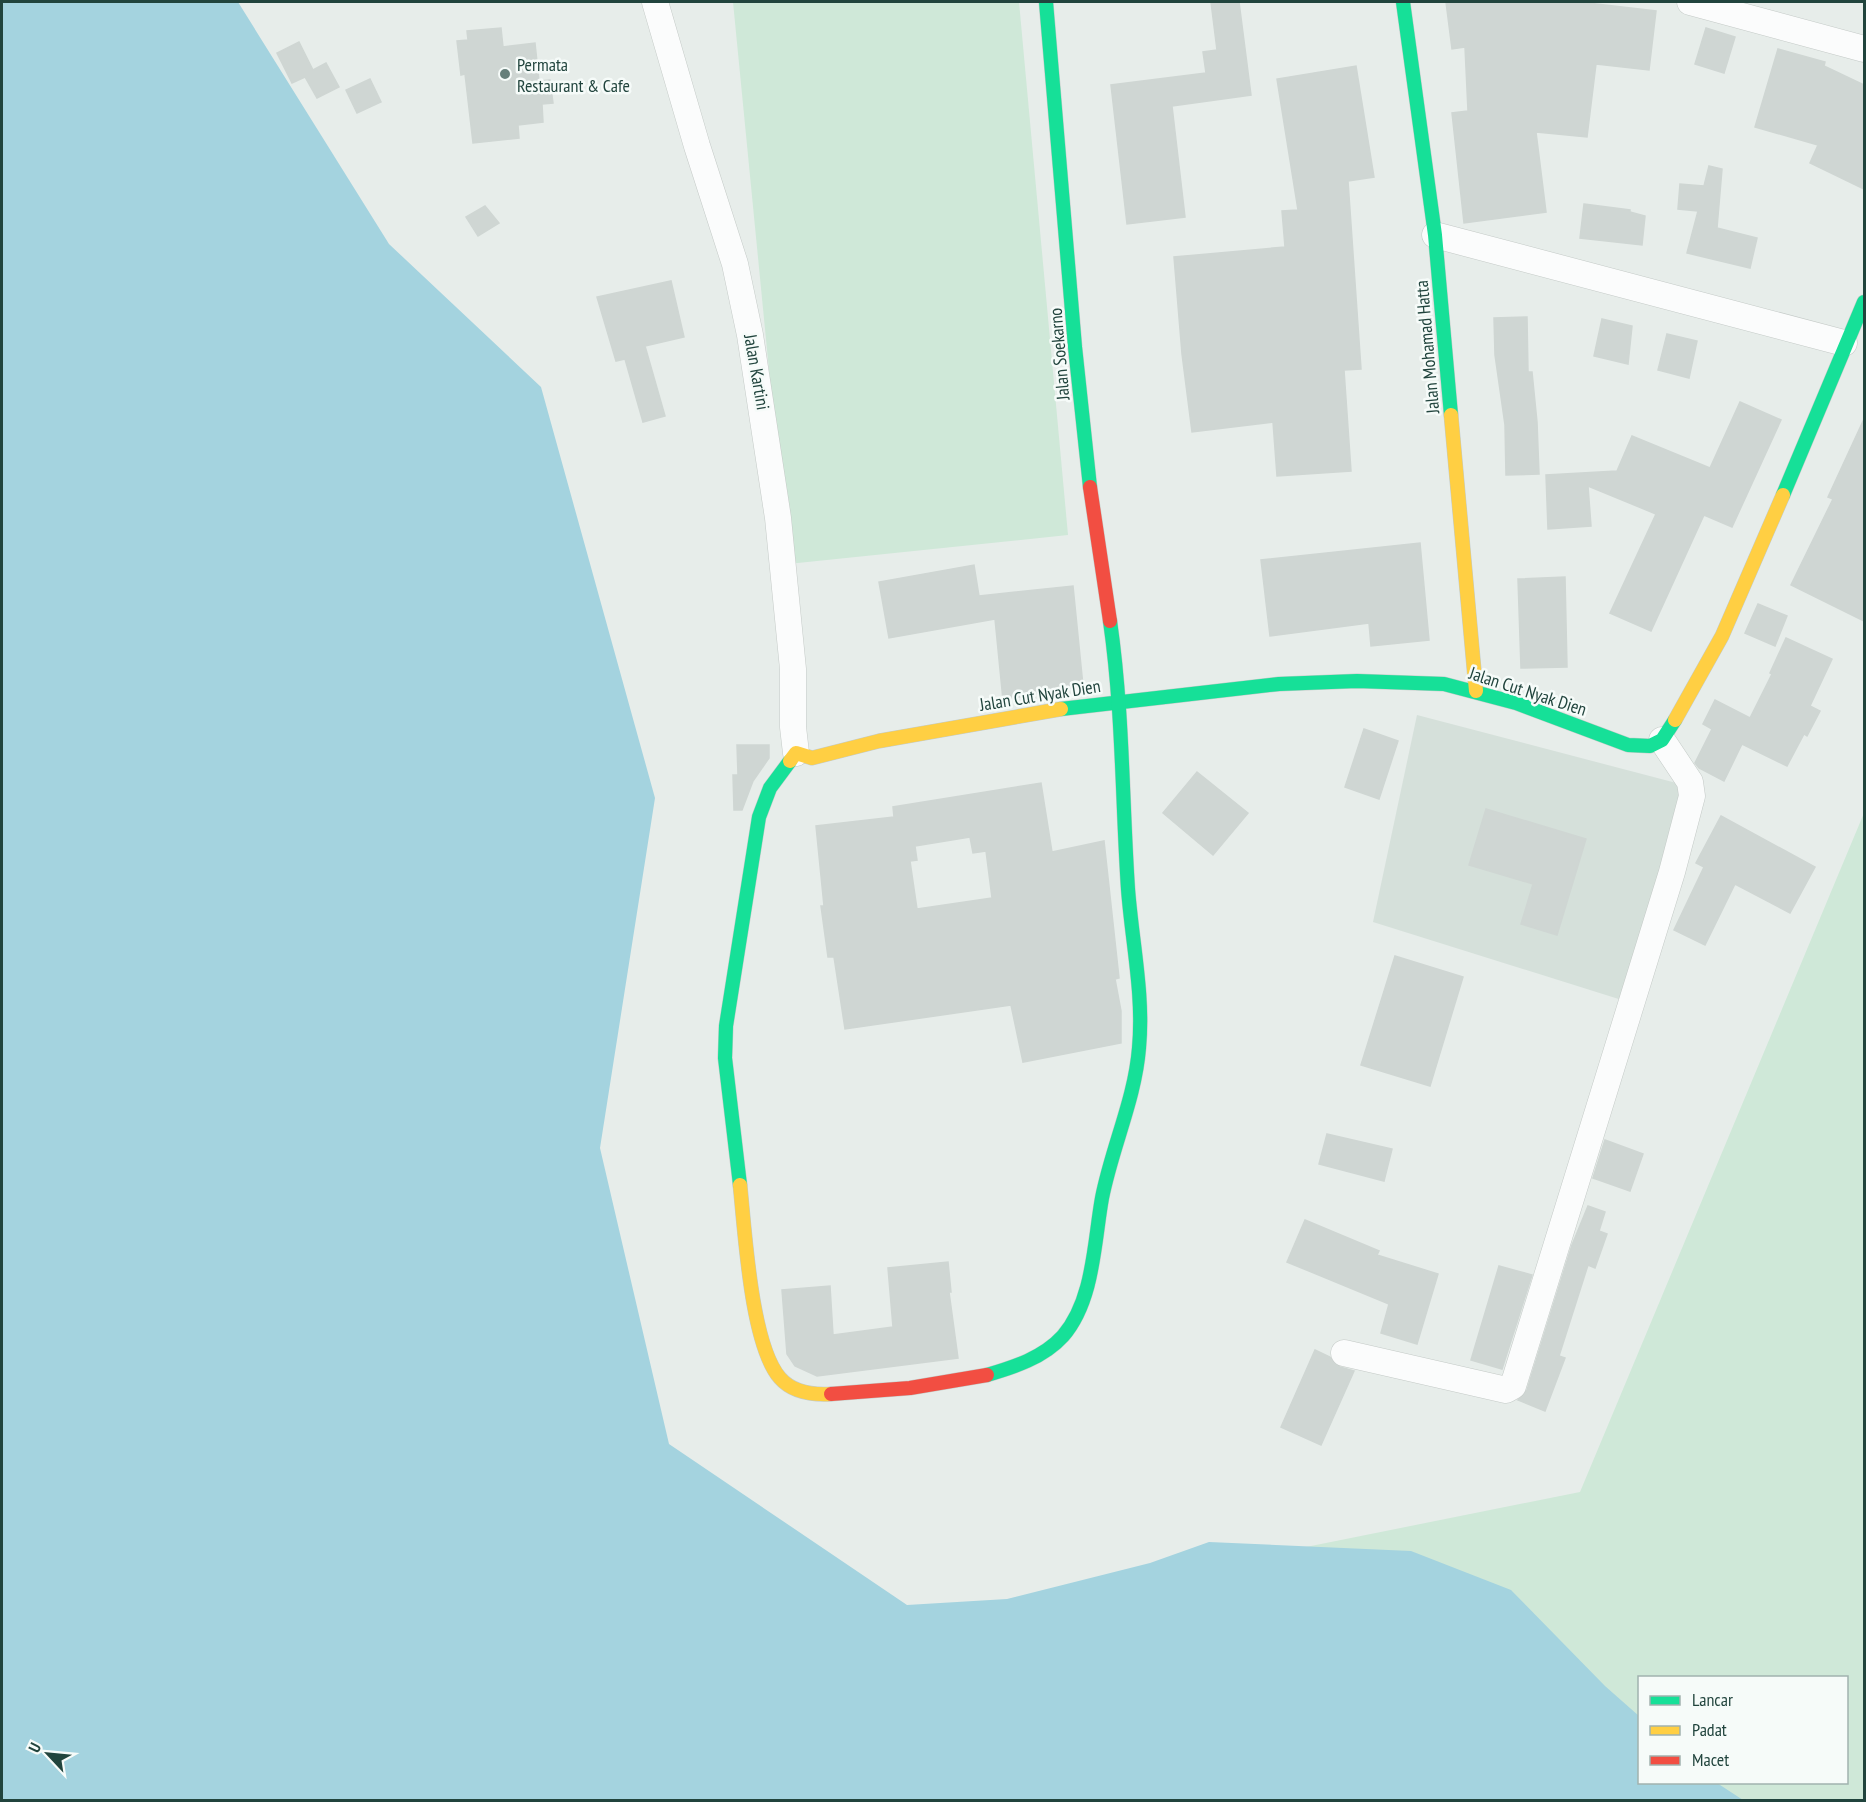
<svg xmlns="http://www.w3.org/2000/svg" width="1866" height="1802" font-family="'PT Sans Narrow',sans-serif">
  <style>
    .built { fill: #d5e0da }
    .green { fill: #cfe8d8; fill-rule: evenodd }
    .water { fill: #a4d3df }
    .building { fill: #cfd6d3; stroke: #cfd6d3; stroke-width: 1.5; fill-rule: evenodd }
    .lines { fill: none; stroke-linecap: round; stroke-linejoin: round }
    .street-casing { stroke: #c4cac7; stroke-width: 27 }
    .fast-casing { stroke: #c3cbc8; stroke-width: 15 }
    .slow-casing { stroke: #c3cbc8; stroke-width: 15 }
    .jam-casing { stroke: #c3cbc8; stroke-width: 15 }
    .street { stroke: #fbfcfc; stroke-width: 26 }
    .fast { stroke: #16e098; stroke-width: 14 }
    .slow { stroke: #ffcf43; stroke-width: 14 }
    .jam { stroke: #f24e42; stroke-width: 14 }
    .poi-dot { fill: #667f7a; stroke: #f6fbf9; stroke-width: 2 }
    .labels { text-anchor: middle; dominant-baseline: central; stroke-width: 5; stroke-linejoin: round; paint-order: stroke }
    .poi-label { font-size: 18px; fill: #21443d; stroke: #f6fbf9; text-anchor: start }
    .street-label { font-size: 18px; fill: #21443d; stroke: #f6fbf9 }
  </style>
  <rect width="100%" height="100%" fill="#e7edea"/>
  <!-- built -->
  <path class="built" d="M1417 715 1684 785 1625 1001 1373 922Z"/>
  <!-- green -->
  <g class="green">
    <path d="M733 2H1019L1068 535 788 564Z"/>
    <path d="M1864 813V1800H1295L862 1636 1580 1492ZM1640 1678H1846V1782H1640Z"/>
  </g>
  <!-- water -->
  <path class="water" d="M2 2H238L389 244 541 387 655 798 600 1148 669 1444 907 1605 1007 1599 1150 1563 1209 1542 1411 1551 1511 1590 1605 1686 1639 1716 1640 1782 1717 1783 1743 1800H2Z"/>
  <!-- building -->
  <g class="building">
    <path d="M1211 2H1239L1251 95 1172 106 1185 217 1127 224 1111 85 1206 73 1203 52 1217 50Z"/>
    <path d="M1446 2H1579L1656 11 1649 70 1596 64 1587 137 1536 132 1546 212 1464 223 1452 113 1468 111 1465 47 1452 49Z"/>
    <path d="M501 28 503 47 535 43 539 81 550 80 553 103 542 104 543 122 518 125 519 138 473 143 465 74 461 75 457 41 468 40 467 31Z"/>
    <path d="M1706 28 1735 37 1724 73 1695 64Z"/>
    <path d="M299 42 313 70 326 63 339 87 317 98 305 77 292 83 277 53Z"/>
    <path d="M1778 49 1825 62 1824 66 1864 85V189L1810 163 1818 145 1755 127Z"/>
    <path d="M1356 66 1374 177 1348 181 1361 369 1344 370 1351 471 1277 476 1273 422 1192 432 1182 354 1174 257 1285 247 1282 211 1298 210 1277 79Z"/>
    <path d="M370 79 381 102 357 113 346 90Z"/>
    <path d="M1709 166 1722 169 1717 228 1757 238 1750 268 1687 253 1698 211 1678 209 1680 184 1704 186Z"/>
    <path d="M1584 204 1630 210V212L1645 216 1642 245 1580 238Z"/>
    <path d="M485 206 499 223 478 236 466 217Z"/>
    <path d="M671 281 684 337 645 346 665 416 643 422 625 359 616 361 597 297Z"/>
    <path d="M1527 317 1528 372H1532L1537 422 1539 474 1506 475 1505 425 1495 355 1494 318Z"/>
    <path d="M1602 319 1632 326 1628 364 1594 356Z"/>
    <path d="M1667 334 1697 341 1689 378 1658 370Z"/>
    <path d="M1740 402 1781 420 1732 527 1704 515 1651 631 1610 613 1656 514 1588 486 1591 526 1548 529 1546 475 1617 471 1632 436 1710 468Z"/>
    <path d="M1864 419V621L1791 585 1833 499 1828 497Z"/>
    <path d="M1420 543 1429 640 1371 646 1369 623 1270 636 1261 560Z"/>
    <path d="M974 565 979 596 1073 586 1083 686 1003 700 995 619 889 638 879 582Z"/>
    <path d="M1565 577 1567 667 1521 668 1518 579Z"/>
    <path d="M1758 604 1787 616 1775 646 1745 633Z"/>
    <path d="M1786 638 1832 659 1810 706 1820 711 1807 736 1804 734 1787 766 1742 744 1724 781 1699 768 1695 763 1712 729 1703 724 1715 700 1750 718 1772 674 1770 673Z"/>
    <path d="M1364 729 1398 741 1379 799 1345 787Z"/>
    <path d="M737 745H769V758L753 781 742 810H734L733 775H738Z"/>
    <path d="M1197 772 1248 813 1213 855 1163 813Z"/>
    <path d="M1041 783 1052 852 1104 841 1119 978 1115 979 1121 1011V1043L1023 1062 1011 1005 845 1029 834 957H828L821 906H824L816 826 894 817 893 807ZM970 837 973 853 986 851 992 898 917 909 910 861 917 860 915 846Z"/>
    <path d="M1486 809 1586 839 1557 935 1521 924 1533 884 1469 865Z"/>
    <path d="M1721 816 1815 867 1790 913 1735 884 1705 945 1674 930 1704 867 1696 863Z"/>
    <path d="M1395 956 1463 977 1430 1086 1361 1065Z"/>
    <path d="M1327 1134 1392 1149 1384 1181 1319 1164Z"/>
    <path d="M1605 1140 1643 1154 1630 1191 1593 1178Z"/>
    <path d="M1588 1206 1605 1212 1599 1231 1607 1234 1595 1268 1588 1265 1559 1356 1565 1358 1545 1411 1518 1400 1527 1390 1572 1245Z"/>
    <path d="M1305 1220 1379 1251 1377 1255 1438 1274 1417 1344 1381 1333 1389 1304 1287 1262Z"/>
    <path d="M948 1262 951 1292H949L958 1358 817 1376 795 1366 787 1354 782 1290 830 1286 833 1335 893 1327 888 1268Z"/>
    <path d="M1499 1266 1532 1275 1502 1369 1471 1360Z"/>
    <path d="M1315 1350 1330 1357 1340 1367 1354 1371 1321 1445 1281 1427Z"/>
  </g>
  <g class="lines">
    <!-- street casing -->
    <g class="street-casing">
      <g id="street">
        <path d="M655 2 697 146 735 264 750 335 778 518 793 669V727L796 753"/>
        <path d="M1690 2 1864 49"/>
        <path d="M1435 235 1844 343"/>
        <path d="M1344 1353 1506 1390 1513 1386 1672 872 1692 796 1690 782 1662 740"/>
      </g>
    </g>
    <!-- fast casing -->
    <g class="fast-casing">
      <g id="fast">
        <path d="M1046 2 1075 347 1090 487"/>
        <path d="M1403 2 1435 235 1451 415"/>
        <path d="M1783 495 1864 302"/>
        <path d="M1061 709 1279 684 1357 681 1444 684 1516 703 1628 745 1650 746 1662 740 1675 720"/>
        <path d="M740 1185 725 1058 726 1026 759 817 770 788 790 761"/>
        <path d="M987 1375C1014 1367 1043 1358 1063 1336 1094 1300 1094 1242 1102 1198 1112 1147 1135 1099 1139 1048 1144 995 1132 942 1128 889 1122 799 1123 711 1110 621"/>
      </g>
    </g>
    <!-- slow casing -->
    <g class="slow-casing">
      <g id="slow">
        <path d="M1451 415 1476 691"/>
        <path d="M1675 720 1722 636 1783 495"/>
        <path d="M790 761 796 753 812 758 879 741 1061 709"/>
        <path d="M740 1185C745 1232 751 1345 780 1378 793 1393 813 1395 831 1394"/>
      </g>
    </g>
    <!-- jam casing -->
    <g class="jam-casing">
      <g id="jam">
        <path d="M1090 487 1110 621"/>
        <path d="M831 1394 910 1388 987 1375"/>
      </g>
    </g>
    <!-- street -->
    <use href="#street" class="street"/>
    <!-- fast -->
    <use href="#fast" class="fast"/>
    <!-- slow -->
    <use href="#slow" class="slow"/>
    <!-- jam -->
    <use href="#jam" class="jam"/>
  </g>
  <!-- markers -->
  <circle class="poi-dot" cx="505" cy="74" r="6"/>
  <g class="labels">
    <!-- poi labels -->
    <g class="poi-label">
      <text x="517" y="64">Permata<tspan x="517" dy="21">Restaurant &amp; Cafe</tspan></text>
    </g>
    <!-- street labels -->
    <g class="street-label">
      <text transform="translate(1427 347) rotate(-95)">Jalan Mohamad Hatta</text>
      <text transform="translate(1059 354) rotate(-95)">Jalan Soekarno</text>
      <text transform="translate(757 372) rotate(80)">Jalan Kartini</text>
      <text transform="translate(1528 691) rotate(18)">Jalan Cut Nyak Dien</text>
      <text transform="translate(1040 695) rotate(-9)">Jalan Cut Nyak Dien</text>
    </g>
  </g>
  <!-- border -->
  <rect width="1866" height="1802" fill="none" stroke="#21443d" stroke-width="6"/>
  <!-- legend -->
  <rect x="1638" y="1676" width="210" height="108" fill="#f6fbf9" stroke="#a1b2ae" stroke-width="1.5"/>
  <rect x="1650" y="1696" width="30" height="9" fill="#16e098" stroke="#a1b2ae" stroke-width="1.5"/>
  <text x="1692" y="1706" font-size="18" fill="#21443d">Lancar</text>
  <rect x="1650" y="1726" width="30" height="9" fill="#ffcf43" stroke="#a1b2ae" stroke-width="1.5"/>
  <text x="1692" y="1736" font-size="18" fill="#21443d">Padat</text>
  <rect x="1650" y="1756" width="30" height="9" fill="#f24e42" stroke="#a1b2ae" stroke-width="1.5"/>
  <text x="1692" y="1766" font-size="18" fill="#21443d">Macet</text>
  <!-- north arrow -->
  <g transform="translate(48 1754) rotate(296)" stroke="#f6fbf9" stroke-width="4.5" paint-order="stroke">
  <path d="M0-4.5L10 22L0 15L-10 22Z" fill="#21443d"/>
  <text y="-9" font-size="16" font-weight="bold" text-anchor="middle" fill="#21443d">U</text>
  </g>
</svg>
